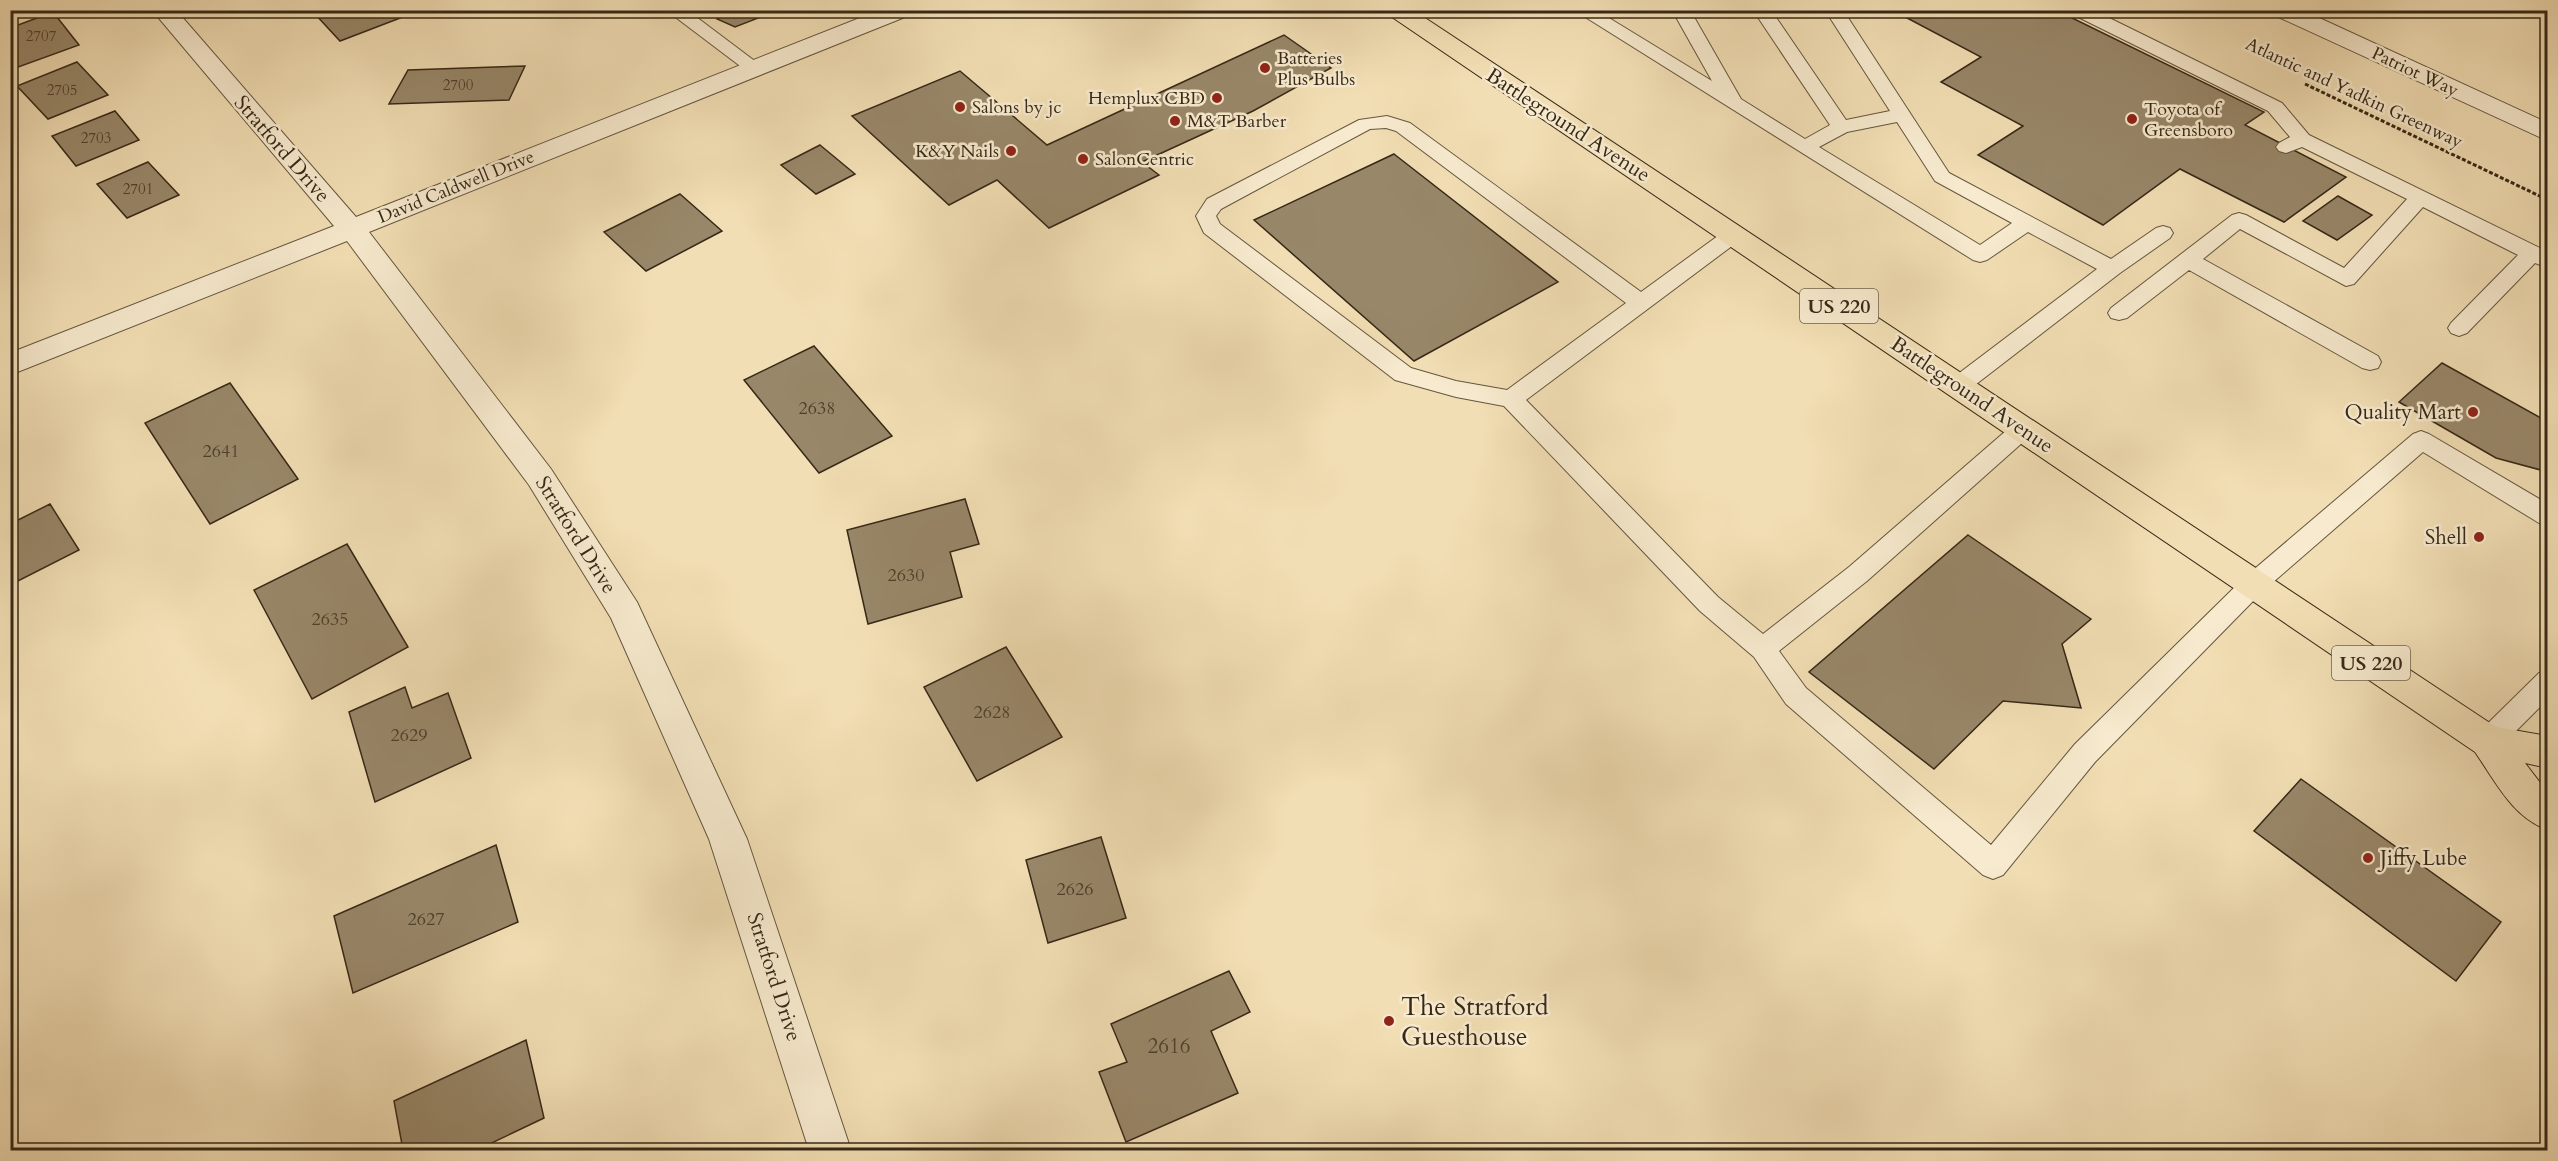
<svg xmlns="http://www.w3.org/2000/svg" width="2558" height="1161" font-family="Cardo,serif">
  <style>
    .building { fill: #988769; stroke: #362817; stroke-width: 1.5 }
    .lines { fill: none; stroke-linecap: round; stroke-linejoin: round }
    .service-casing { stroke: #65563e; stroke-width: 2 }
    .minor-casing { stroke: #65563e; stroke-width: 2 }
    .primary-casing { stroke: #362817; stroke-width: 2 }
    .path { stroke: #362817; stroke-width: 3; stroke-dasharray: 4 2; stroke-linecap: butt }
    .service { fill: #f7eace; fill-rule: evenodd }
    .minor { fill: #f7eace; fill-rule: evenodd }
    .primary { fill: #f2deb4; fill-rule: evenodd }
    .poi-dot { fill: #8f2418; stroke: #f7eace; stroke-width: 2 }
    .labels { text-anchor: middle; dominant-baseline: central; stroke-width: 5; stroke-linejoin: round; paint-order: stroke }
    .far-number-label { font-size: 15px; fill: #4e402c }
    .far-poi-label { font-size: 18px; fill: #362817; stroke: #f7eace; text-anchor: start }
    .far-street-label { font-size: 18px; fill: #362817; stroke: #f7eace }
    .number-label { font-size: 18px; fill: #4e402c }
    .shield { fill: #f7eace; stroke: #70624e; stroke-width: 1.5 }
    .shield-label { font-size: 20px; font-weight: bold; fill: #362817 }
    .street-label { font-size: 21px; fill: #362817; stroke: #f7eace }
    .poi-label { font-size: 21px; fill: #362817; stroke: #f7eace; text-anchor: end }
    .near-number-label { font-size: 21px; fill: #4e402c }
    .near-poi-label { font-size: 26px; fill: #362817; stroke: #f7eace; text-anchor: start }
  </style>
  <rect width="100%" height="100%" fill="#f2deb4"/>
  <filter id="stains"><feTurbulence type="fractalNoise" baseFrequency=".00333" numOctaves="4"/><feColorMatrix values="0 0 0 0 .2 0 0 0 0 .09 0 0 0 0 .02 0 0 0 .5 -.17"/></filter>
  <radialGradient id="worn" r=".72"><stop offset=".6" stop-color="#630" stop-opacity="0"/><stop offset="1" stop-color="#630" stop-opacity=".3"/></radialGradient>
  <!-- building -->
  <g class="building">
    <path d="M325 10H421L340 41 315 14Z"/>
    <path d="M731 10H779L735 27 717 19Z"/>
    <path d="M1892 10H2056L2264 112 2245 125 2346 177 2284 222 2180 169 2103 225 1978 155 2023 126 1941 82 1981 57Z"/>
    <path d="M53 12 79 45 10 70V28Z"/>
    <path d="M1284 35 1331 68 1253 111 1142 162 1159 175 1049 228 997 180 949 205 852 116 960 71 1047 145Z"/>
    <path d="M77 62 108 95 48 119 17 86Z"/>
    <path d="M525 66 509 100 389 104 408 70Z"/>
    <path d="M115 111 139 140 76 166 52 136Z"/>
    <path d="M820 145 855 174 816 194 781 165Z"/>
    <path d="M1394 154 1558 282 1414 361 1254 220Z"/>
    <path d="M148 162 179 195 127 218 97 184Z"/>
    <path d="M680 194 722 231 646 271 604 232Z"/>
    <path d="M2338 196 2372 215 2337 240 2303 221Z"/>
    <path d="M814 346 892 436 819 473 744 380Z"/>
    <path d="M2442 363 2548 422V472L2496 458 2399 402Z"/>
    <path d="M230 383 298 479 210 524 145 423Z"/>
    <path d="M965 499 979 544 950 552 962 597 868 624 847 530Z"/>
    <path d="M50 504 79 550 10 585V524Z"/>
    <path d="M1968 535 2091 619 2062 644 2081 708 2003 701 1934 769 1809 672Z"/>
    <path d="M347 544 408 647 312 699 254 590Z"/>
    <path d="M1006 647 1062 737 977 781 924 687Z"/>
    <path d="M405 687 412 708 448 693 471 758 375 802 349 712Z"/>
    <path d="M2301 779 2501 922 2456 981 2254 831Z"/>
    <path d="M1101 837 1126 918 1048 943 1026 860Z"/>
    <path d="M496 845 518 922 353 993 334 916Z"/>
    <path d="M1229 971 1250 1012 1211 1031 1238 1093 1126 1142 1099 1072 1127 1062 1111 1024Z"/>
    <path d="M526 1040 544 1118 477 1150H403L394 1101Z"/>
  </g>
  <g class="lines">
    <!-- service casing -->
    <g class="service-casing">
      <g id="service">
        <path d="M666 10H687L764 68 762 72H748Z"/>
        <path d="M1574 10H1596L1712 81 1672 10H1690L1741 99 1805 139 1830 125 1753 10H1771L1846 120 1890 111 1825 10H1843L1949 173 2111 259 2156 228 2163 226 2170 228 2173 233 2170 238 2120 273 1966 392 1958 394 1950 392 1947 386 1950 380 2097 269 2028 232 1987 260 1980 262 1973 260ZM1897 122 1935 181 2012 223 1980 245 1819 147 1847 132Z"/>
        <path d="M2069 10H2093L2282 103 2309 135 2548 252V268L2535 263 2467 333 2459 336 2451 333 2448 328 2451 323 2518 255 2423 207 2354 284 2346 286 2240 229 2203 259 2378 356 2381 362 2378 368 2370 370 2362 368 2189 270 2127 318 2119 320 2111 318 2108 313 2111 308 2232 215 2239 213 2246 215 2344 268 2407 199 2302 147 2286 153 2279 151 2276 147 2279 143 2290 137 2268 111 2072 14Z"/>
        <path d="M1387 116 1410 123 1641 292 1726 230 1733 228 1740 230 1743 235 1740 240 1526 400 1718 597 1763 634 1849 567 2015 423 2023 420 2031 423 2035 429 2031 435 1867 581 1779 651 1806 688 1991 845 2075 744 2245 577 2413 434 2421 431 2429 434 2548 504V525L2539 523 2423 452 2263 591 2095 762 2003 875 1993 879 1983 875 1786 704 1754 657 1700 611 1504 406 1456 397 1395 380 1204 233 1196 216 1207 199 1359 120ZM1386 128 1396 131 1626 303 1507 390 1456 381 1411 368 1220 224 1216 216 1221 209 1370 129Z"/>
        <path d="M2548 670V699L2498 749 2488 753 2478 749 2474 741 2478 733 2539 673Z"/>
      </g>
    </g>
    <!-- minor casing -->
    <g class="minor-casing">
      <g id="minor">
        <path d="M152 10H176L356 217 880 10H913L910 15 369 232 551 469 637 602 747 839 851 1150H809L709 839 611 618 529 485 347 241 10 375V353L334 226Z"/>
        <path d="M2271 10H2302L2548 123V141L2274 15Z"/>
      </g>
    </g>
    <!-- primary casing -->
    <g class="primary-casing">
      <path id="primary" d="M1386 10H1413L2496 727 2548 736V768L2525 763 2548 793V830C2512 817 2496 782 2475 752L1389 15Z"/>
    </g>
    <!-- path -->
    <path class="path" d="M2305 84 2548 200"/>
    <!-- service -->
    <use href="#service" class="service"/>
    <!-- minor -->
    <use href="#minor" class="minor"/>
    <!-- primary -->
    <use href="#primary" class="primary"/>
  </g>
  <!-- markers -->
  <g class="poi-dot">
    <circle cx="1265" cy="68" r="6"/>
    <circle cx="1217" cy="98" r="6"/>
    <circle cx="960" cy="107" r="6"/>
    <circle cx="2132" cy="119" r="6"/>
    <circle cx="1175" cy="121" r="6"/>
    <circle cx="1011" cy="151" r="6"/>
    <circle cx="1083" cy="159" r="6"/>
    <circle cx="2473" cy="412" r="6"/>
    <circle cx="2479" cy="537" r="6"/>
    <circle cx="2368" cy="858" r="6"/>
    <circle cx="1389" cy="1021" r="6"/>
  </g>
  <g class="labels">
    <!-- far-number labels -->
    <g class="far-number-label">
      <text x="41" y="36">2707</text>
      <text x="458" y="85">2700</text>
      <text x="62" y="90">2705</text>
      <text x="96" y="138">2703</text>
      <text x="138" y="189">2701</text>
    </g>
    <!-- far-poi labels -->
    <g class="far-poi-label">
      <text x="1277" y="58">Batteries<tspan x="1277" dy="21">Plus Bulbs</tspan></text>
      <text x="1205" y="98" text-anchor="end">Hemplux CBD</text>
      <text x="972" y="107">Salons by jc</text>
      <text x="2144" y="109">Toyota of<tspan x="2144" dy="21">Greensboro</tspan></text>
      <text x="1187" y="121">M&amp;T Barber</text>
      <text x="999" y="151" text-anchor="end">K&amp;Y Nails</text>
      <text x="1095" y="159">SalonCentric</text>
    </g>
    <!-- far-street labels -->
    <g class="far-street-label">
      <text transform="translate(2415 72) rotate(25)">Patriot Way</text>
      <text transform="translate(2354 93) rotate(25)">Atlantic and Yadkin Greenway</text>
      <text transform="translate(456 187) rotate(-22)">David Caldwell Drive</text>
    </g>
    <!-- number labels -->
    <g class="number-label">
      <text x="817" y="408">2638</text>
      <text x="221" y="451">2641</text>
      <text x="906" y="575">2630</text>
      <text x="330" y="619">2635</text>
      <text x="992" y="712">2628</text>
      <text x="409" y="735">2629</text>
      <text x="1075" y="889">2626</text>
      <text x="426" y="919">2627</text>
    </g>
    <!-- shield labels -->
    <g class="shield">
      <rect x="1800" y="289" width="78" height="34" rx="4.5"/>
      <rect x="2332" y="646" width="78" height="34" rx="4.5"/>
    </g>
    <g class="shield-label">
      <text x="1839" y="306">US 220</text>
      <text x="2371" y="663">US 220</text>
    </g>
    <!-- street labels -->
    <g class="street-label">
      <text transform="translate(1568 125) rotate(33)">Battleground Avenue</text>
      <text transform="translate(282 149) rotate(49)">Stratford Drive</text>
      <text transform="translate(1972 395) rotate(34)">Battleground Avenue</text>
      <text transform="translate(576 535) rotate(58)">Stratford Drive</text>
      <text transform="translate(774 977) rotate(72)">Stratford Drive</text>
    </g>
    <!-- poi labels -->
    <g class="poi-label">
      <text x="2461" y="412">Quality Mart</text>
      <text x="2467" y="537">Shell</text>
      <text x="2380" y="858" text-anchor="start">Jiffy Lube</text>
    </g>
    <!-- near-number labels -->
    <g class="near-number-label">
      <text x="1169" y="1046">2616</text>
    </g>
    <!-- near-poi labels -->
    <g class="near-poi-label">
      <text x="1401" y="1006">The Stratford<tspan x="1401" dy="30">Guesthouse</tspan></text>
    </g>
  </g>
  <!-- margin -->
  <rect width="2558" height="1161" fill="none" stroke="#f2deb4" stroke-width="36"/>
  <rect x="12" y="12" width="2534" height="1137" fill="none" stroke="#362817" stroke-width="3"/>
  <rect x="18" y="18" width="2522" height="1125" fill="none" stroke="#362817" stroke-width="1.5"/>
  <rect width="100%" height="100%" filter="url(#stains)"/>
  <rect width="100%" height="100%" fill="url(#worn)"/>
</svg>
